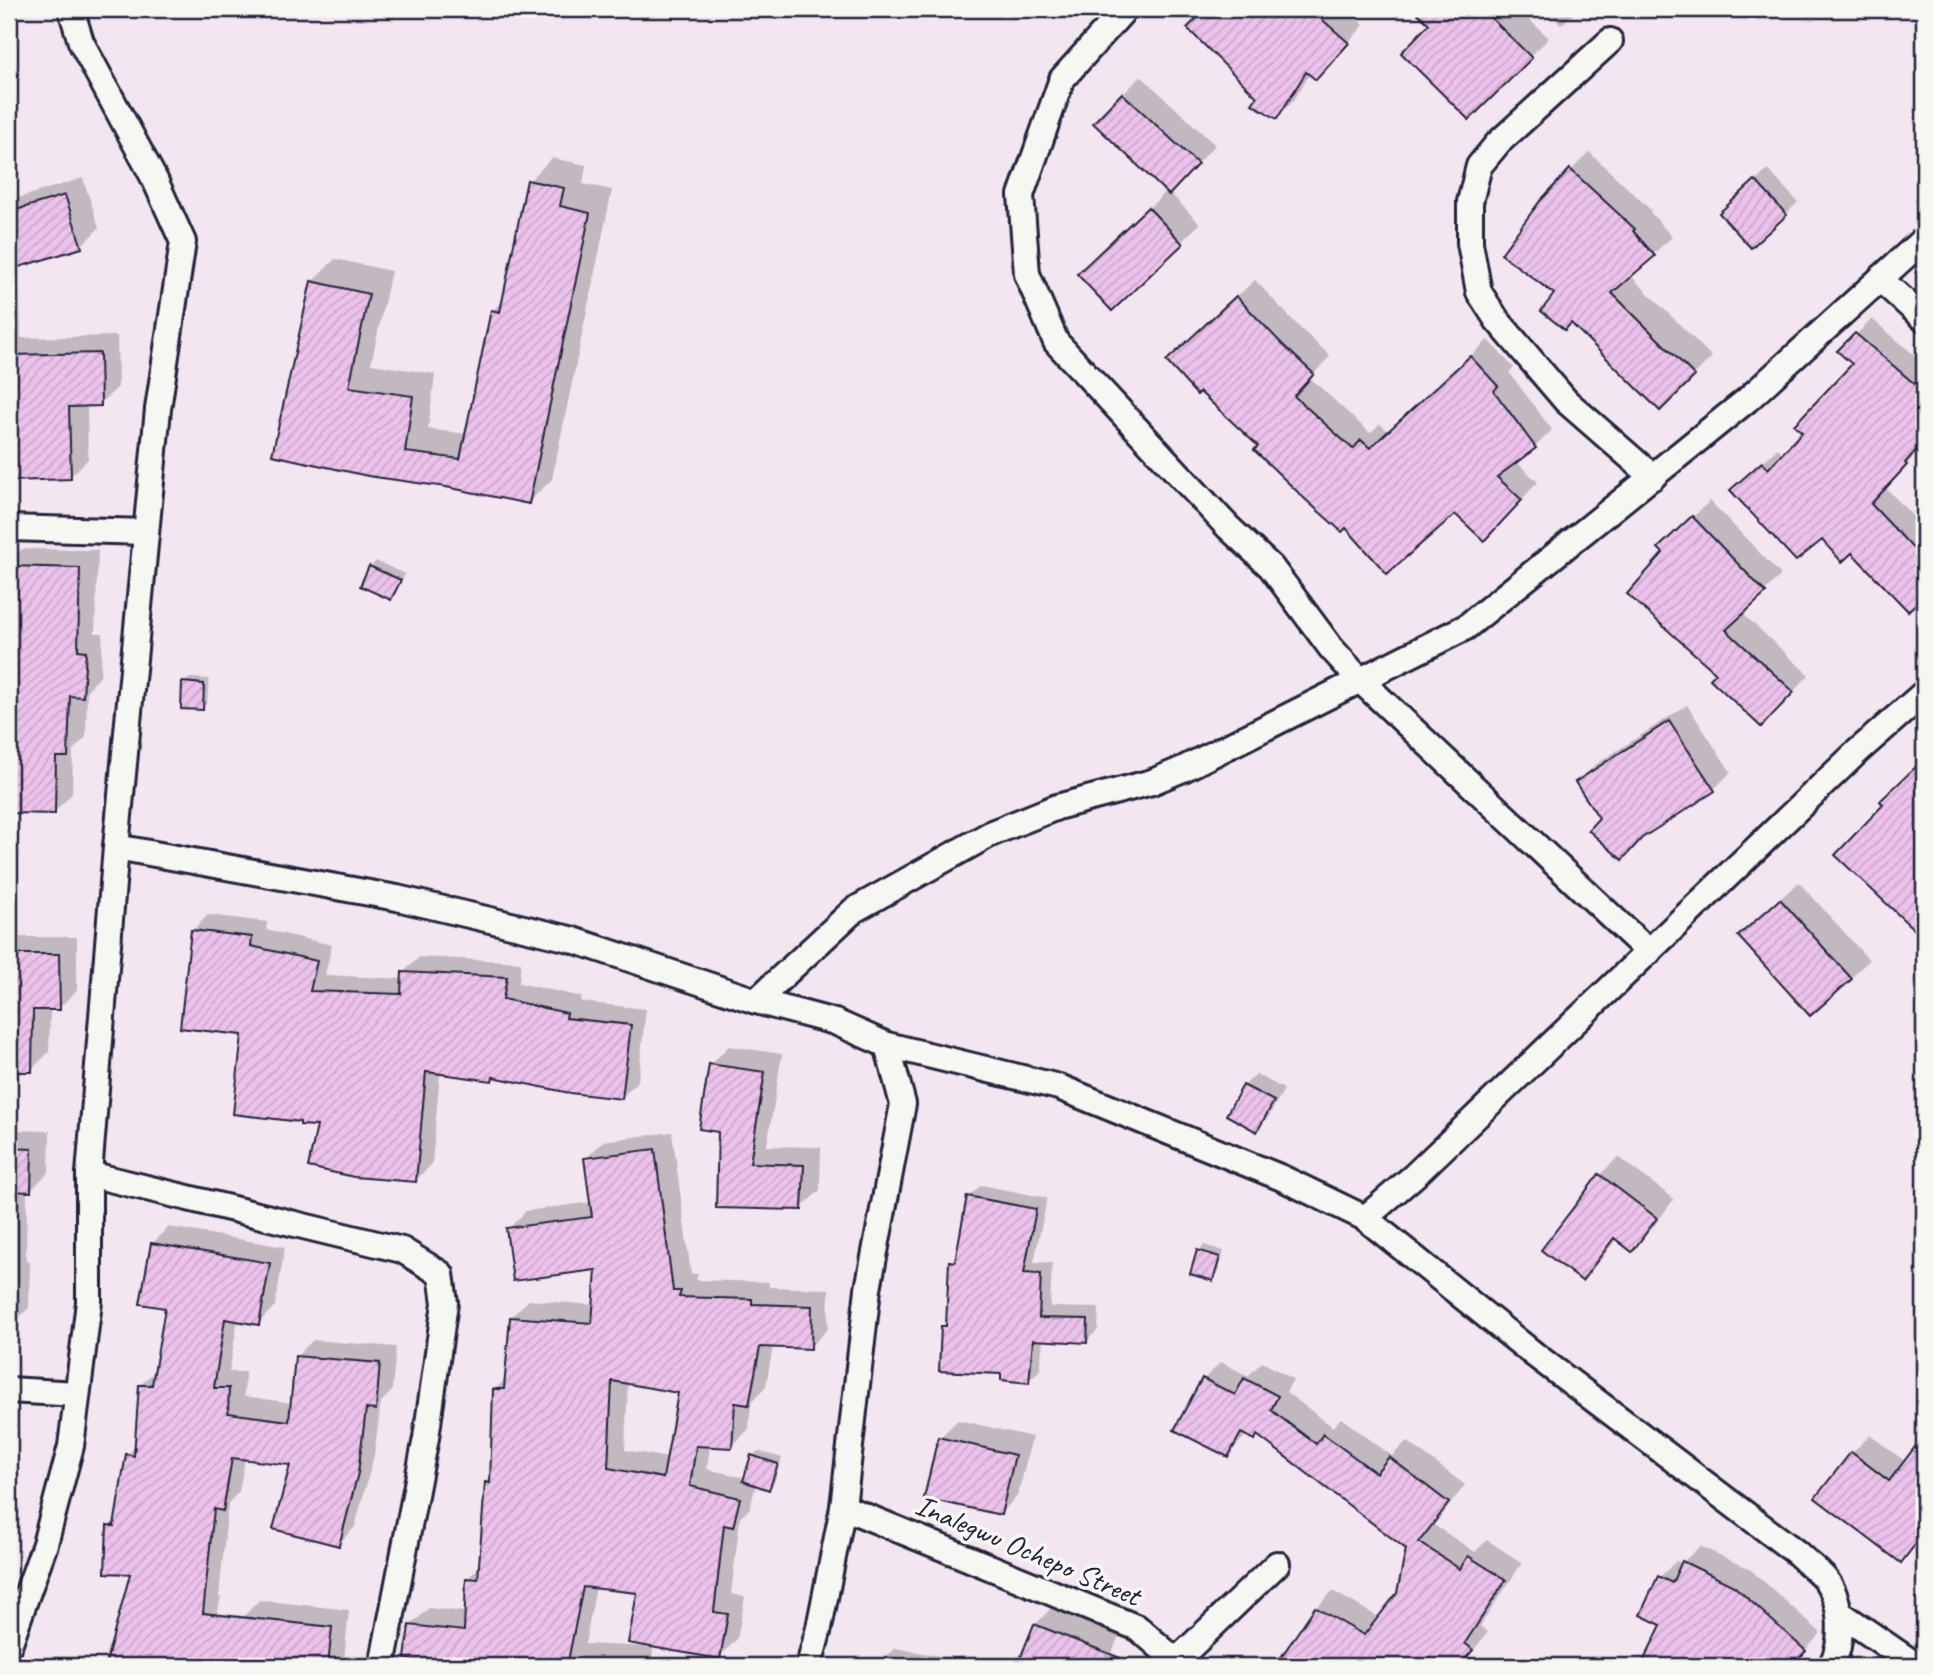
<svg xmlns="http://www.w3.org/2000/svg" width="1933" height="1675" font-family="Caveat,sans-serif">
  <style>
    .shadow { fill: #0003; fill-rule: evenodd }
    .building { fill: url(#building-hatch); stroke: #22223b; stroke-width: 2; fill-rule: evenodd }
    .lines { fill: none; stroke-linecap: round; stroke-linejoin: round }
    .minor-casing { stroke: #22223b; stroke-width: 30 }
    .minor { stroke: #f6f6f2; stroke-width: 24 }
    .labels { text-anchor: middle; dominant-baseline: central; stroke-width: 7; stroke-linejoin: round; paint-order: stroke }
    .street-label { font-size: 30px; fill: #22223b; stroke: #f6f6f2 }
  </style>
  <defs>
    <pattern id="building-hatch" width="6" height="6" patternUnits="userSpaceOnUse" patternTransform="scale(1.75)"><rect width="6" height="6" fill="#ecc2ea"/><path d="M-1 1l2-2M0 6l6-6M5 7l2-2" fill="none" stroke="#caa6ca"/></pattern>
  </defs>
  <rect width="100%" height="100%" fill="#f3e6f0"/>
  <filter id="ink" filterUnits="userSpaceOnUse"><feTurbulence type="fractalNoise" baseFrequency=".0143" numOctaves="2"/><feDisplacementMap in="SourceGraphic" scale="14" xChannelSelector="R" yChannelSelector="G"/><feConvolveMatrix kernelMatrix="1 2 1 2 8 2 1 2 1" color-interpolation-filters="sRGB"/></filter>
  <g filter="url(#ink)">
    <!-- shadow -->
    <g class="shadow">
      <path d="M1208 9H1346L1364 25 1332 61 1310 73 1294 100 1277 117 1259 96 1189 28Z"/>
      <path d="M1416 9H1518L1549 38 1469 118 1432 24Z"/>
      <path d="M1546 9H1579L1561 25Z"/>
      <path d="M1141 76 1215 145 1169 192 1200 224 1112 308 1097 256 1167 191 1095 123Z"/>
      <path d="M1589 152 1651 210 1650 212 1672 237 1630 275 1712 357 1660 408 1556 293 1541 202Z"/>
      <path d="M552 158 586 165 583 184 612 190 552 479 529 502 446 485 369 475 312 282 335 259 391 271 371 364 435 374 428 429 467 434 493 311 504 299 529 181Z"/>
      <path d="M1768 170 1798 202 1786 214 1733 201Z"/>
      <path d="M83 178 99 228 81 246 19 265 21 338 117 336 118 387 100 404 87 405 88 459 70 477 9 479V201Z"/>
      <path d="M1255 280 1299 327 1330 356 1310 378 1370 433 1380 424 1389 432 1488 340 1514 368 1509 372 1552 430 1535 447 1515 461 1538 482 1501 521 1455 511 1346 525 1260 446 1185 344Z"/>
      <path d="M1872 319 1924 363V440L1919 446 1921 449 1885 487 1924 528V593L1908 609 1852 550 1822 538 1748 475 1778 448 1784 454 1805 432 1854 364 1840 351Z"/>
      <path d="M1710 501 1781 575 1742 613 1809 675 1778 708 1719 672 1665 553 1677 532Z"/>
      <path d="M22 549 98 550 95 633H103L100 677 87 690 86 737 73 750 72 794 54 812 9 811V556H14Z"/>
      <path d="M376 561 405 574 396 592 391 598 371 567Z"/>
      <path d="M190 678 209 679 207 703 202 708 184 683Z"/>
      <path d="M1687 705 1731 772 1714 789 1601 819 1578 782 1595 765Z"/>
      <path d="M1924 760V936L1838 855 1886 805 1900 783Z"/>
      <path d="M1799 882 1869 960 1851 978 1759 918Z"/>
      <path d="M208 915 267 922 266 930 332 945 325 975 403 979V973L419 957 521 962 519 983 582 997 581 1002 646 1009 638 1081 622 1097 495 1075 492 1079 440 1072 432 1164 416 1180 319 1125 244 1034 192 931Z"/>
      <path d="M9 937H77V990L59 1008 50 1009 49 1052 31 1070H9Z"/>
      <path d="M729 1046 782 1054 767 1146 821 1147 820 1190 801 1208 718 1206 720 1130 711 1064Z"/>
      <path d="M1256 1074 1284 1089 1268 1118 1256 1129 1244 1086Z"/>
      <path d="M9 1130 50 1131 49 1172 31 1190H27L26 1261H30L29 1308 10 1326Z"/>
      <path d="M672 1132 691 1274H698L696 1280 769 1282V1287L829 1289 828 1329 810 1347 773 1346 766 1386 751 1402 749 1429 731 1447 710 1445 707 1469 746 1478 753 1456 758 1451 782 1458 774 1483 768 1488 756 1484 750 1508 740 1518 731 1594 745 1597 737 1639 719 1657 653 1645 652 1666H430V1660L411 1625 429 1608 466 1612 467 1579 480 1566 487 1482 492 1477 495 1390 506 1378 511 1317 529 1300 595 1305 598 1268 508 1229 526 1211 592 1202 586 1159 603 1141ZM628 1382 680 1391 668 1458 625 1450ZM596 1587 639 1592 650 1647 585 1644Z"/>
      <path d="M1618 1157 1674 1199 1650 1231 1632 1249 1617 1238 1600 1261 1581 1279 1600 1175Z"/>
      <path d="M981 1185 1047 1198 1034 1262 1052 1263 1050 1307 1099 1308 1098 1330 1086 1341 1043 1339 1040 1370 1028 1381 1003 1372 943 1326 948 1321 950 1262 958 1255 969 1197Z"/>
      <path d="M169 1227 285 1247 275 1306 258 1323 238 1319 229 1372H245L244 1396 292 1403 296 1357 313 1340 396 1347 392 1391 381 1402 374 1455 355 1527 338 1544 292 1464 245 1458 239 1492 228 1503 219 1597H221L205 1666H103L108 1646 113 1641 132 1572 109 1526 117 1518 127 1455 137 1445 140 1385 156 1370 167 1307 153 1243Z"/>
      <path d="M1204 1245 1224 1251 1218 1273 1212 1279 1199 1251Z"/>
      <path d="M1221 1362 1248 1376 1262 1362 1293 1379 1286 1392 1333 1427 1341 1418 1392 1456 1407 1441 1465 1485 1434 1525 1475 1552 1487 1540 1522 1563 1480 1626 1488 1632 1461 1666H1277L1316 1608 1333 1591 1380 1618 1399 1594 1408 1548 1258 1434 1254 1438 1247 1434 1228 1455 1177 1429 1204 1379Z"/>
      <path d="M958 1420 1032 1437 1018 1495 1000 1514 939 1438Z"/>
      <path d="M1870 1435 1906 1462 1924 1438V1536L1901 1560 1852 1453Z"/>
      <path d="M1700 1546 1751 1570 1821 1633 1791 1666H1643L1664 1624 1660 1577 1676 1561 1682 1563Z"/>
      <path d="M259 1600 349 1610 344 1660 337 1666H234L242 1618Z"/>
      <path d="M1053 1606 1120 1633 1107 1666H1018L1035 1625Z"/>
      <path d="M895 1648 986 1664 985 1666H878Z"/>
    </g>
    <!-- building -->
    <g class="building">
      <path d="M1206 9H1310L1349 43 1316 80 1306 72 1277 119 1252 104 1257 97 1187 28Z"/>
      <path d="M1413 9H1482L1532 58 1469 120 1401 53 1429 24Z"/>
      <path d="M1122 93 1198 164 1169 195 1093 123Z"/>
      <path d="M1570 169 1635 229 1633 231 1655 256 1612 293 1695 376 1660 411 1571 323 1565 330 1541 311 1554 294 1501 254 1540 201Z"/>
      <path d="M527 180 564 188 560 206 590 213 529 504 446 487 368 476 272 455 311 281 369 294 349 387 413 396 405 452 460 459 491 310 500 312Z"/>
      <path d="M1755 180 1787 215 1751 248 1719 213Z"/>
      <path d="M65 195 82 248 9 270V212Z"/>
      <path d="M1148 207 1183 244 1112 311 1077 274Z"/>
      <path d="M1236 296 1282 344 1314 374 1294 396 1353 449 1361 440 1370 448 1470 356 1498 386 1494 391 1536 448 1497 477 1522 500 1484 541 1455 514 1387 574 1346 528 1342 532 1306 500 1254 450 1258 446 1200 392 1197 395 1166 361Z"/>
      <path d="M1855 333 1924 392V441L1905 463 1907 465 1871 504 1924 560V596L1908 611 1852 553 1842 562 1822 540 1796 561 1730 490 1762 462 1768 469 1802 432 1794 425 1852 364 1837 351Z"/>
      <path d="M100 353 101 406 69 407 71 479 9 481V355Z"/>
      <path d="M1692 516 1766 593 1726 630 1794 692 1761 727 1710 679 1716 673 1627 594 1663 553 1658 548Z"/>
      <path d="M9 566 80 568 78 650 86 651 83 697 70 696 68 757H56L55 814 9 813Z"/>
      <path d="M369 566 401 580 391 600 360 586Z"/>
      <path d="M182 682 204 684 203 710 181 709Z"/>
      <path d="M1669 721 1715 791 1642 838 1622 860 1588 830 1599 818 1575 782Z"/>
      <path d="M1924 759V939L1835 855 1883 805 1880 801Z"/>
      <path d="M1780 899 1852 979 1810 1016 1738 936Z"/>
      <path d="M191 930 252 937 251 946 317 961 310 991 401 994 402 972 507 977 503 999 567 1013 566 1018 631 1025 622 1099 570 1093 493 1077 492 1081 426 1072 416 1182 354 1177 308 1167 317 1126 300 1125V1122L233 1114 242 1035 180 1028Z"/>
      <path d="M9 954H59L60 1010H33L32 1072H9Z"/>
      <path d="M709 1064 765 1072 750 1163 804 1165 802 1210 716 1208 718 1132 699 1129Z"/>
      <path d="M1243 1085 1274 1101 1257 1132 1226 1115Z"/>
      <path d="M9 1148 32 1149 31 1192 9 1191Z"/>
      <path d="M655 1149 673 1291H681L679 1297 752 1299V1304L812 1306 811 1349 760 1347 749 1405 735 1403 732 1448 696 1446 690 1486 740 1498 733 1527 724 1525 714 1612 728 1614 720 1659 628 1643 637 1593 583 1587 567 1666H458L405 1659 409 1625 464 1631 466 1578 478 1579 485 1482 490 1483 493 1389H504L510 1317 592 1323 596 1270 513 1281 506 1228 592 1217 584 1158ZM612 1381 678 1393 663 1478 608 1468Z"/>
      <path d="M1599 1174 1657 1218 1632 1252 1614 1238 1582 1281 1541 1250Z"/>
      <path d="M967 1196 1036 1209 1024 1273 1041 1274 1039 1318 1088 1319 1087 1343 1033 1340 1029 1383 1001 1380V1374L939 1371 941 1326H946L949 1261 955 1262Z"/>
      <path d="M151 1243 270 1263 259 1325 225 1319 214 1388H229L228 1413 289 1421 295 1356 380 1363 376 1410 366 1409 358 1473 339 1546 273 1529 290 1465 232 1458 223 1511 214 1509 203 1613 332 1627 328 1666H105L130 1574 105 1573 107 1525 114 1526 126 1454 134 1456 139 1385H152L165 1308 140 1304Z"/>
      <path d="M1197 1250 1220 1257 1213 1281 1190 1274Z"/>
      <path d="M1202 1378 1235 1395 1244 1378 1278 1396 1271 1410 1316 1444 1323 1434 1376 1473 1389 1457 1449 1503 1419 1542 1460 1569 1468 1556 1506 1580 1465 1643 1473 1650 1459 1666H1275L1315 1607 1364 1635 1397 1593 1406 1549 1257 1435 1255 1440 1241 1433 1228 1457 1174 1430Z"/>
      <path d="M1924 1435V1533L1901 1563 1815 1498 1851 1452 1889 1481Z"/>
      <path d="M938 1437 1015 1455 1001 1515 924 1498Z"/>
      <path d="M751 1455 778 1464 769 1490 743 1481Z"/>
      <path d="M1682 1561 1734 1586 1806 1651 1792 1666H1641L1661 1625 1640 1615 1658 1576 1672 1583Z"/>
      <path d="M1034 1624 1138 1665V1666H1017Z"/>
    </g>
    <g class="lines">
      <!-- minor casing -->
      <g class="minor-casing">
        <g id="minor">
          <path d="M1125 9 1062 79 1021 195 1027 274 1056 342 1228 527 1271 567 1331 648 1359 679 1649 952"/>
          <path d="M1610 41 1498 143 1479 166 1470 202V243L1479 292 1497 320 1566 401 1653 477"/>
          <path d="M1880 279 1924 319"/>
          <path d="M9 528 146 532"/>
          <path d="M116 847 397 898 570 939 756 1001 835 1022 887 1045 1059 1087 1282 1178 1365 1218 1535 1355 1797 1553C1806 1562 1818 1570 1826 1580 1843 1603 1844 1642 1831 1666"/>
          <path d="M756 1001 854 910 992 833 1057 807 1152 782 1183 769 1466 627 1747 400 1924 239"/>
          <path d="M89 1174 402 1250 441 1274 445 1303 426 1438 382 1666"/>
          <path d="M1365 1218 1415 1175 1858 751 1924 693"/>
          <path d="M9 1390 77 1394"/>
          <path d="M843 1507 1138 1628 1176 1661 1175 1666"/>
          <path d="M1841 1614 1917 1666"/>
          <path d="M9 1645 45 1544 71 1446 89 1302V1174L116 847 158 409 183 242 155 180 81 42 71 9"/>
          <path d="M1176 1661 1277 1564"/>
          <path d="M809 1666 819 1628 843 1507 868 1289 903 1104 887 1045"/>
        </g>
      </g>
      <!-- minor -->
      <use href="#minor" class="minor"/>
    </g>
  </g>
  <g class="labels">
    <!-- street labels -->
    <g class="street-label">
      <text transform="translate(1028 1550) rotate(23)">Inalegwu Ochepo Street</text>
    </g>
  </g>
  <!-- margin -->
  <rect width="1933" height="1675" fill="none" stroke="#f6f6f2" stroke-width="35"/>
  <rect x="18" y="18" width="1898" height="1640" fill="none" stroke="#22223b" stroke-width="2.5" filter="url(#ink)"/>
</svg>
